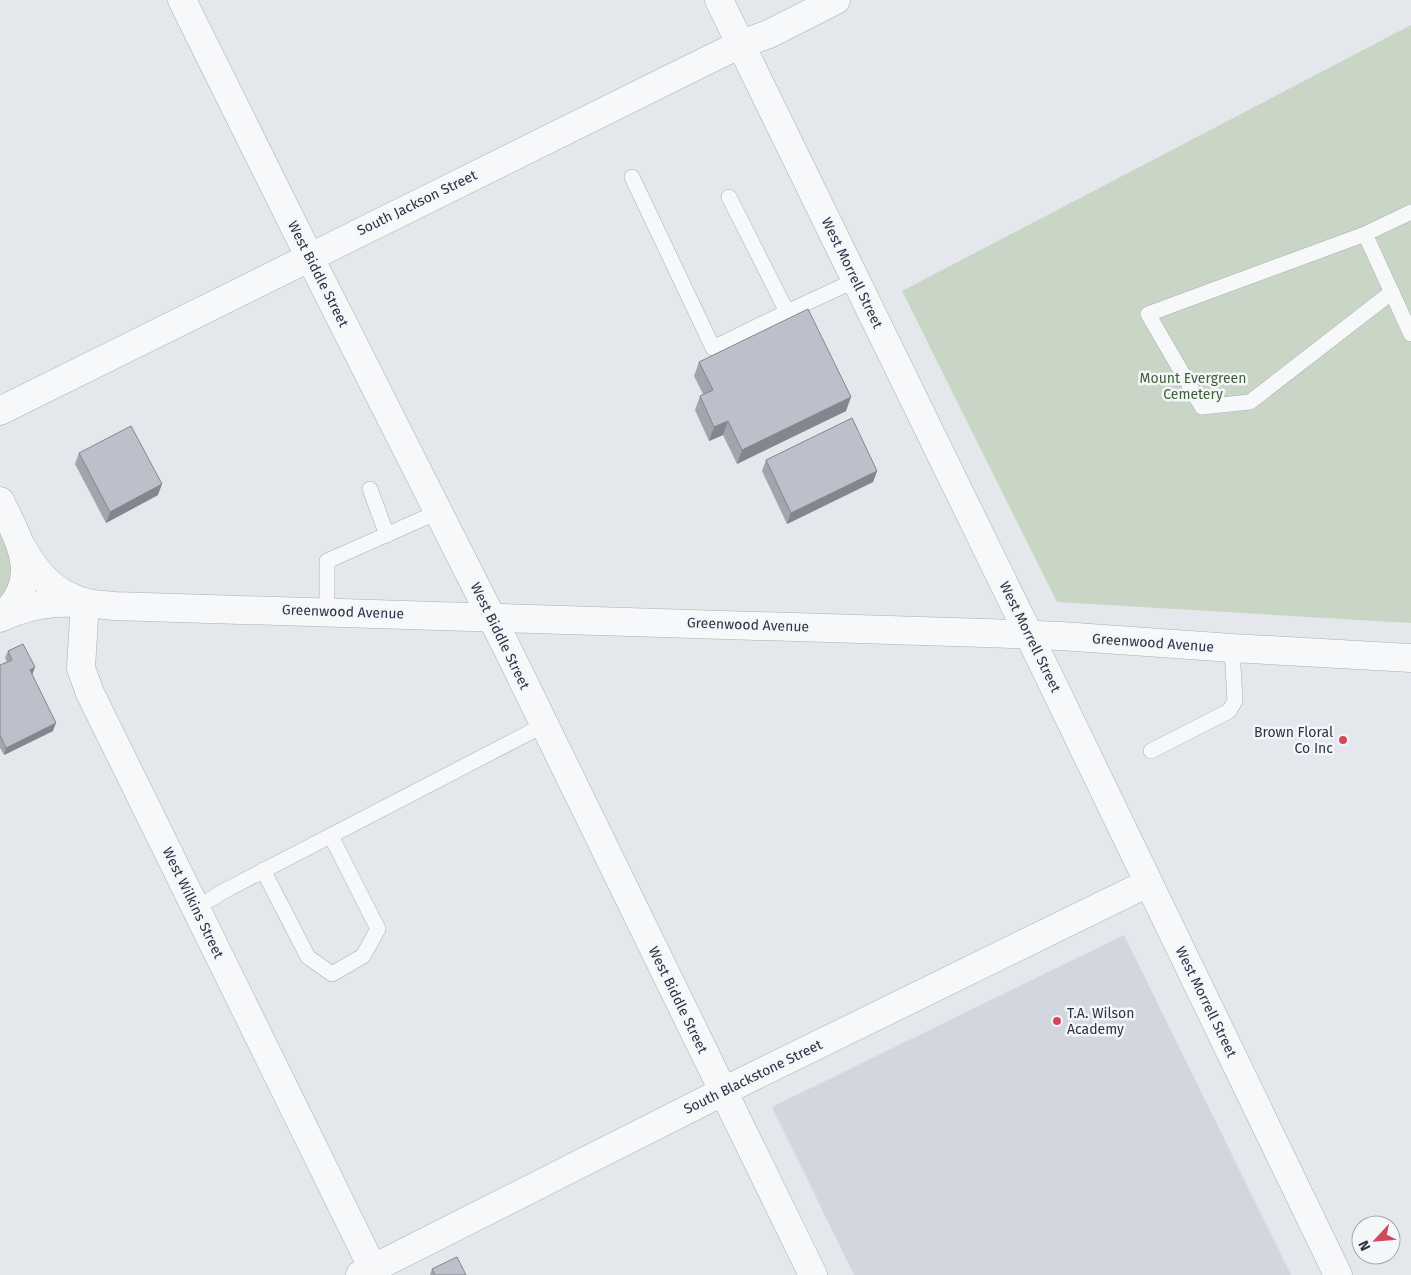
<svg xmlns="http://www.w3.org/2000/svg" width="1411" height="1275" font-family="'Fira Sans',sans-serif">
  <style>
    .built { fill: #d2d6de }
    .green { fill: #c9d6c5 }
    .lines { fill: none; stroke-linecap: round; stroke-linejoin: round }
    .service-casing { stroke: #a9aeb7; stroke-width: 16 }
    .minor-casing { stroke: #a9aeb7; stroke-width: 29 }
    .tertiary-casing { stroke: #a9aeb7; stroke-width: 29 }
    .service { stroke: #f7f8fa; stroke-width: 15 }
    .minor { stroke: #f7f8fa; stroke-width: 28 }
    .tertiary { stroke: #f7f8fa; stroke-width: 28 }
    .wall { fill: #a1a5ae }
    .shaded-wall { fill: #83868d }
    .building { fill: #bbc0ca; stroke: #83868d }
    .poi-dot { fill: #d1495b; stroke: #f4f6f9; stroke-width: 2 }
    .labels { text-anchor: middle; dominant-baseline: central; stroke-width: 5; stroke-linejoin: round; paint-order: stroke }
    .street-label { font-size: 14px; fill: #2b3445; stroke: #f4f6f9 }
    .park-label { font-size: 14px; fill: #3f6138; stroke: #f4f6f9 }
    .poi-label { font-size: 14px; fill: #2b3445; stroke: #f4f6f9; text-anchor: end }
  </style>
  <rect width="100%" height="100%" fill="#e4e7ec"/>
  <!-- built -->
  <path class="built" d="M1124 935 1291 1275H854L772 1107Z"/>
  <!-- green -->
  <g class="green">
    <path d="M1411 25V623L1057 602 902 291Z"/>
    <path d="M0 501 21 546 0 618Z"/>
  </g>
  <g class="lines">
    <!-- service casing -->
    <g class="service-casing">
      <g id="service">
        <path d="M632 177 713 348 787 312 729 197"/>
        <path d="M1411 212 1365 234 1411 334"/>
        <path d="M1365 234 1148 314 1202 407 1250 402 1392 292"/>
        <path d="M787 312 856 280"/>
        <path d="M370 489 387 535"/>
        <path d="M327 611V561L438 512"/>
        <path d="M1151 751 1229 711 1235 701 1232 648"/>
        <path d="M263 870 308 957 332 974 363 956 378 929 331 836"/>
        <path d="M196 908 224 891 544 725"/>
      </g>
    </g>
    <!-- minor casing -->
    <g class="minor-casing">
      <g id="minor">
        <path d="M182 0 298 234 508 650 813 1275"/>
        <path d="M0 411 710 59 741 44 769 34 836 0"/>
        <path d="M85 602 81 668 90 693 376 1275"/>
        <path d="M360 1275 750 1078 1148 883"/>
      </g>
    </g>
    <!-- tertiary casing -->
    <g class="tertiary-casing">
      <g id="tertiary">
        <path d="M719 0 1029 635 1338 1275"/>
        <path d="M0 501C20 542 44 580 1 617"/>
        <path d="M22 547C36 573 53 592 81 601"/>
        <path d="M0 618C39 599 72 601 114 606L985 633 1061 636 1232 648 1411 658"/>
      </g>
    </g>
    <!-- service -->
    <use href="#service" class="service"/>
    <!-- minor -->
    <use href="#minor" class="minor"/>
    <!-- tertiary -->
    <use href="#tertiary" class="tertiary"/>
  </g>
  <!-- wall -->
  <g class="wall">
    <path d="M699 362 846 411 737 464 723 435 709 441 695 410 700 396 703 394 694 376Z"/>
    <path d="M79 453 158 495 106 523 75 464Z"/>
    <path d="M766 460 877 471 873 482 787 524 762 471Z"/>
    <path d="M8 651 35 667 32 675 53 731 4 755 0 748V665L7 662 5 658Z"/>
    <path d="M432 1269 466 1275H430Z"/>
  </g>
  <!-- shaded-wall -->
  <g class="shaded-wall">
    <path d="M851 397 846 411 737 464 742 450Z"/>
    <path d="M728 421 723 435 709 441 714 427Z"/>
    <path d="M877 471 873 482 787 524 791 513Z"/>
    <path d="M162 484 158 495 106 523 110 512Z"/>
    <path d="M35 667 32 675 30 670Z"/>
    <path d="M56 723 53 731 4 755 6 748Z"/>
  </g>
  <!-- building -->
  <g class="building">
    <path d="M808 309 851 397 742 450 728 421 714 427 700 396 713 390 699 362Z"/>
    <path d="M852 418 877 471 791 513 766 460Z"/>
    <path d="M131 426 162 484 110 512 79 453Z"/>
    <path d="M23 644 35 667 30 670 56 723 6 748 0 735V665L12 660 8 651Z"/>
    <path d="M457 1257 466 1275H435L432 1269Z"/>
  </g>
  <!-- markers -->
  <g class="poi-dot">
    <circle cx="1343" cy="740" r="5"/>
    <circle cx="1057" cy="1021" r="5"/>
  </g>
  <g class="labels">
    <!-- street labels -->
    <g class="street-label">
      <text transform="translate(417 203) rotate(-26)">South Jackson Street</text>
      <text transform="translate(852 273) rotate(64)">West Morrell Street</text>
      <text transform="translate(318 274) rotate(63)">West Biddle Street</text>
      <text transform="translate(343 612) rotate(2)">Greenwood Avenue</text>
      <text transform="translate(748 625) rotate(2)">Greenwood Avenue</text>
      <text transform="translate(500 636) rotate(64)">West Biddle Street</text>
      <text transform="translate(1030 637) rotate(64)">West Morrell Street</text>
      <text transform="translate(1153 643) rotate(4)">Greenwood Avenue</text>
      <text transform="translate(193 903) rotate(64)">West Wilkins Street</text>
      <text transform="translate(678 1000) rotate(64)">West Biddle Street</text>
      <text transform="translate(1206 1002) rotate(64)">West Morrell Street</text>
      <text transform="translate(753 1077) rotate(-26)">South Blackstone Street</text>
    </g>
    <!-- park labels -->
    <g class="park-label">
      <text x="1193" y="378">Mount Evergreen<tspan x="1193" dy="16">Cemetery</tspan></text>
    </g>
    <!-- poi labels -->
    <g class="poi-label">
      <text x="1333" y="732">Brown Floral<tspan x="1333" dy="16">Co Inc</tspan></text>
      <text x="1067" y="1013" text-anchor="start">T.A. Wilson<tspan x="1067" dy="16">Academy</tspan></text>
    </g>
  </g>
  <!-- north arrow -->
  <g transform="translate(1376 1240) rotate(244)"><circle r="24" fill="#f4f6f9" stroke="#a4a8b1"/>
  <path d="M0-4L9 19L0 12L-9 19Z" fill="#d1495b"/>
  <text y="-8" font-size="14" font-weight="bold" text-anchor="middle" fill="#2b3445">N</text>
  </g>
</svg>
